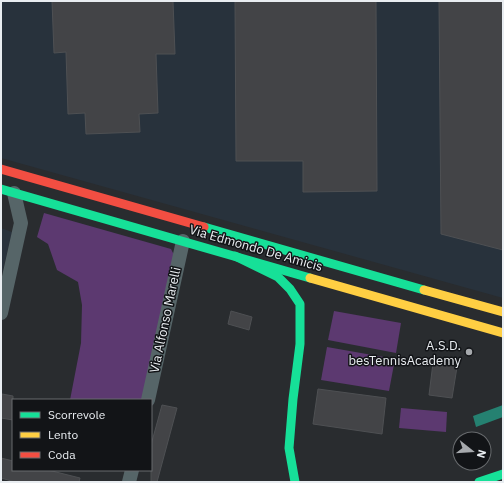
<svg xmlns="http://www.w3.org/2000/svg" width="504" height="483" font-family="'IBM Plex Sans',sans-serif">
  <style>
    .built { fill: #28323c }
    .green { fill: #5c3970 }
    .water { fill: #258171 }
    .building { fill: #434447; stroke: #4e5053 }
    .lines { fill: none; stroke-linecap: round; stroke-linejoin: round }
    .street { stroke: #566568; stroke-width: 14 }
    .fast { stroke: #16e098; stroke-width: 9 }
    .slow { stroke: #ffcf43; stroke-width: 9 }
    .jam { stroke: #f24e42; stroke-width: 9 }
    .poi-dot { fill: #a6a9ad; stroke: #121417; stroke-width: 1.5 }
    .labels { text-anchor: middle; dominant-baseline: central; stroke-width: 3; stroke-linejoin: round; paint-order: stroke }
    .street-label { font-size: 13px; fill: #e9edf1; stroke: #121417 }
    .poi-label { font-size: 13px; fill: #e9edf1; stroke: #121417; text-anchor: end }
  </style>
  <rect width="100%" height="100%" fill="#292c2f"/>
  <!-- built -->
  <g class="built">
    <path d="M1 1H503V298L1 158Z"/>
    <path d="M1 228 12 232 1 278Z"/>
  </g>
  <!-- green -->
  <g class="green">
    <path d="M44 213 171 249 174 255 144 400H70L81 343 82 305 78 282 57 270 48 244 37 237Z"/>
    <path d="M334 311 401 323 396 353 328 340Z"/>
    <path d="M327 347 395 359 389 391 321 380Z"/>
    <path d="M401 408 447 412 446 432 399 428Z"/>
  </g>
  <!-- water -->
  <path class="water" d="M503 405V417L476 427 473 416Z"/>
  <!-- building -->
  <g class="building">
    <path d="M52 1H173L175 54H156L158 113 139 114 140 132 86 134 85 113 68 114 66 52 54 53Z"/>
    <path d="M235 1H376L377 191 303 192V161H236Z"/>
    <path d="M439 1H503V250L441 234Z"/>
    <path d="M231 311 252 317 249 330 228 324Z"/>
    <path d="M433 363 457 367 452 398 429 395Z"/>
    <path d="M318 389 386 398 382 434 313 424Z"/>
    <path d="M2 394 13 396V420L1 418V399Z"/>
    <path d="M162 405 177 408 157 482H151V445Z"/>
    <path d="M1 458 13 461V470H48L80 478 79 482H15L1 478Z"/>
  </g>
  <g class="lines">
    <!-- street -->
    <g class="street">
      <path d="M1 313 21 223 14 193"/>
      <path d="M148 400 183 241"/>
      <path d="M129 482 132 470"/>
    </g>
    <!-- fast -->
    <g class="fast">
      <path d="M1 189 310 278"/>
      <path d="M204 227 424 290"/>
      <path d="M235 256 278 277 290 289 300 304V344L293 399 289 448 295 482"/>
      <path d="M479 482 503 474"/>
    </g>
    <!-- slow -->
    <g class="slow">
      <path d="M310 278 503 333"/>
      <path d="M424 290 503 312"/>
    </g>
    <!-- jam -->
    <path class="jam" d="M1 169 204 227"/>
  </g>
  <!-- markers -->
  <circle class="poi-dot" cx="469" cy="352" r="4"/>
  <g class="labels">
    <!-- street labels -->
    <g class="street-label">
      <text transform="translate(256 248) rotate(16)">Via Edmondo De Amicis</text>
      <text transform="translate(165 320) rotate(-78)">Via Alfonso Marelli</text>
    </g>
    <!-- poi labels -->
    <g class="poi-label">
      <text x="461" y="345">A.S.D.<tspan x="461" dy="15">besTennisAcademy</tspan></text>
    </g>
  </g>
  <!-- border -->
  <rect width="504" height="483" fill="none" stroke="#e9edf1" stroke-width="4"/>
  <!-- legend -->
  <rect x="12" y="399" width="140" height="72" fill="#121417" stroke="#686b6e"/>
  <rect x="20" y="412" width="20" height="6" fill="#16e098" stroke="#686b6e"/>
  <text x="48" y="419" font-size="12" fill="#e9edf1">Scorrevole</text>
  <rect x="20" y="432" width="20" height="6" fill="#ffcf43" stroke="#686b6e"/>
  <text x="48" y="439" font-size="12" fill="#e9edf1">Lento</text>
  <rect x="20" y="452" width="20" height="6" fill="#f24e42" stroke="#686b6e"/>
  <text x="48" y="459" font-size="12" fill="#e9edf1">Coda</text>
  <!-- north arrow -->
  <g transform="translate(472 451) rotate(107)"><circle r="19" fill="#121417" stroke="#686b6e"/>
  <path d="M0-3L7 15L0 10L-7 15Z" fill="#a6a9ad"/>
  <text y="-6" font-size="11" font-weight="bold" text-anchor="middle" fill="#e9edf1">N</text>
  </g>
</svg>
